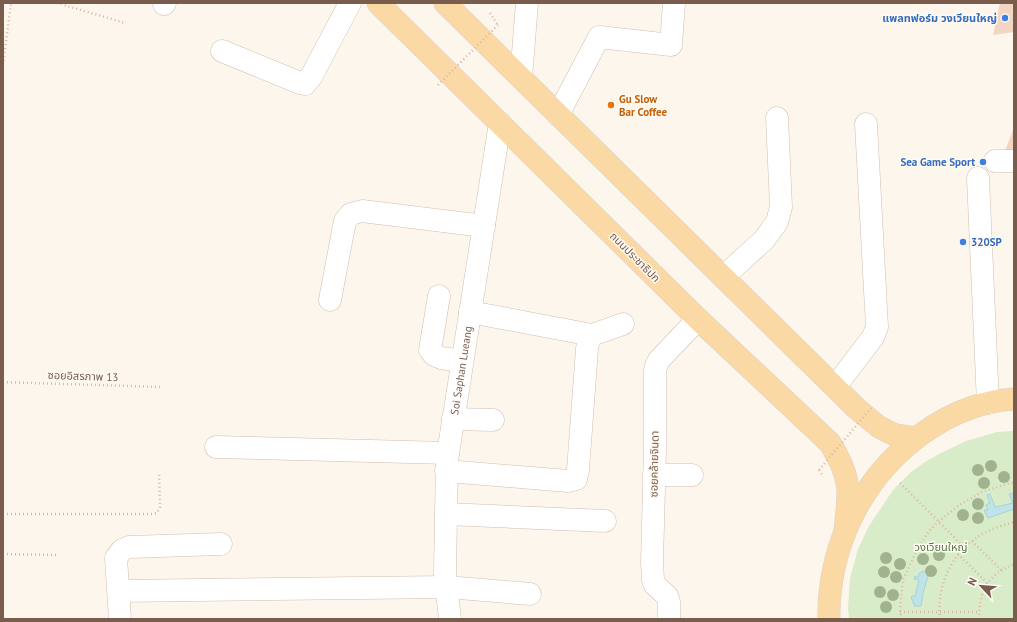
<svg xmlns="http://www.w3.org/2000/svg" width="1017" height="622" font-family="'PT Sans','Noto Sans Thai',sans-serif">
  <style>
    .green { fill: #d8ecc9 }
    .water { fill: #bfe3e8; stroke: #a5d3da }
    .building { fill: #f3d5c3 }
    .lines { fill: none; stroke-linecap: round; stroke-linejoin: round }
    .minor-casing { stroke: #d1beb0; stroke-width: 23 }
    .major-casing { stroke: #dad1cd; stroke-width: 23 }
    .path { stroke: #d9b8a5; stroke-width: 2.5; stroke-dasharray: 1 3; stroke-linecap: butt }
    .minor { stroke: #fff; stroke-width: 22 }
    .major { stroke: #fbd9a5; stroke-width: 22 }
    .path-bridge { stroke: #d9b8a5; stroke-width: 2.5; stroke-dasharray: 1 3; stroke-linecap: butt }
    .tree { fill: #a0b28e }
    .shop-dot { fill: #3f7fe0; stroke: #fffaf3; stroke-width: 1.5 }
    .food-dot { fill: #e8710a; stroke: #fffaf3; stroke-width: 1.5 }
    .labels { text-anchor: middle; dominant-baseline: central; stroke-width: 3; stroke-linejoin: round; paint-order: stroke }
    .shop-label { font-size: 11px; font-weight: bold; fill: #366cbe; stroke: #fffaf3; text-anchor: end }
    .food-label { font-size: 11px; font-weight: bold; fill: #c56008; stroke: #fffaf3; text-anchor: start }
    .street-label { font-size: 11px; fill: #7a5c4d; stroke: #fffaf3 }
    .park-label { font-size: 11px; fill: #537a41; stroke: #fffaf3 }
  </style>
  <rect width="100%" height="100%" fill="#fdf6ec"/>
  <!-- green -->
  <path class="green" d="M1014 431V619H849L848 608 850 578 858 549 869 526 893 490 911 472 925 462 943 452 966 441 997 432Z"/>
  <!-- water -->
  <g class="water">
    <path d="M1013 493 1014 509 988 518 984 510H988L986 505 990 503 987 495 990 494 995 507 1013 503 1009 494Z"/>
    <path d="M922 571 929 573 923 593 921 606H914V603H913V600L911 599 912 596H915L919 580 914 579 915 576 918 578 919 573H921Z"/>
  </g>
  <!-- building -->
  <g class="building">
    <path d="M1000 3H1014V32L993 35Z"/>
    <path d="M1014 127V152L1005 151Z"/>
  </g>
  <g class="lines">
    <!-- minor casing -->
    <g class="minor-casing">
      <g id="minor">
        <path d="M164 4 165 3"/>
        <path d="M222 51 300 83 305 84 311 77 350 3"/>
        <path d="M521 78 527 3"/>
        <path d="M558 115 599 37 671 45 674 3"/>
        <path d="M995 161H1014"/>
        <path d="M978 178 988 403"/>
        <path d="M723 277 764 240 777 222 781 207 777 118"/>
        <path d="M439 296 430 350 434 355 441 358 462 361"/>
        <path d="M330 300 345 221 351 214 362 211 484 226"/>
        <path d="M470 312 592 335"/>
        <path d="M835 387 873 337 877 327 866 124"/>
        <path d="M453 419 493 420"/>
        <path d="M216 447 448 453"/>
        <path d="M446 471 568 481 576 479 578 470 587 349 588 343 592 335 623 324"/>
        <path d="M654 475H692"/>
        <path d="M446 514 605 521"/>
        <path d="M119 591 447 587 530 594"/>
        <path d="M120 619 116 558 122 550 129 547 221 544"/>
        <path id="s1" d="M450 619 445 574 447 460 500 123"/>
        <path d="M669 619V602L667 596 655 585 653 580 652 562 655 450V371L656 366 659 360 698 319"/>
      </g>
    </g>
    <!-- major casing -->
    <g class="major-casing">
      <g id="major">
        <path d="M378 3 698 319 830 443C839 458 848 475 848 494 848 506 846 519 845 532"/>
        <path d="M445 3 856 408 879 427 895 435 916 438"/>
        <path d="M829 619C828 581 838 541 857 507 888 451 948 403 1014 399"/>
      </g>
    </g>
    <!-- path -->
    <g class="path">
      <path d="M57 3 125 23"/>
      <path d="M490 13 498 25"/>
      <path d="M3 65 11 3"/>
      <path d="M3 382 162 387"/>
      <path d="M819 470 823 476"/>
      <path d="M900 483 965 548"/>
      <path d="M3 514H152L157 513 160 507 159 472"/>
      <path d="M972 541 1001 570"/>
      <path d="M3 554 56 555"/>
      <path d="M958 554 988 584"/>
      <path d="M900 612H979"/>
      <path d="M43 619H66"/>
      <path d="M901 619 900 609 903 580 916 552 929 531 940 520 961 504 982 492 1010 483H1014"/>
      <path d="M940 619C936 589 950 556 975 539 986 530 1001 526 1014 522"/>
      <path d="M979 619C979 590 988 575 1014 564"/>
    </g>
    <!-- minor -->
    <use href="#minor" class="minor"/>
    <!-- major -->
    <use href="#major" class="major"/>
    <!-- path-bridge -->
    <g class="path-bridge">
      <path d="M438 85 498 25"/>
      <path d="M819 470 871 408"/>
    </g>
  </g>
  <!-- trees -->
  <g class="tree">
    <circle cx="991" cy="466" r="6"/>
    <circle cx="978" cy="470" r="6"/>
    <circle cx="1004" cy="477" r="6"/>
    <circle cx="984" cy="483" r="6"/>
    <circle cx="978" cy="504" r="6"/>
    <circle cx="963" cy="515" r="6"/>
    <circle cx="978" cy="518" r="6"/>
    <circle cx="939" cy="555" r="6"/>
    <circle cx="886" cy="558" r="6"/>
    <circle cx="923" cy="559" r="6"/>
    <circle cx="900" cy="564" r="6"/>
    <circle cx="931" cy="571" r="6"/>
    <circle cx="884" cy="572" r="6"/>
    <circle cx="896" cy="577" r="6"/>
    <circle cx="880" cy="592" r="6"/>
    <circle cx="893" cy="595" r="6"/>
    <circle cx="886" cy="607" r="6"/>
  </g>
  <!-- markers -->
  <g class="shop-dot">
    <circle cx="1005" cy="18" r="4"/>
    <circle cx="983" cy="162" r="4"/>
    <circle cx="963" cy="242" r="4"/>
  </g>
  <circle class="food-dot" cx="611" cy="105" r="4"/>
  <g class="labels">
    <!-- shop labels -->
    <g class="shop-label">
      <text x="997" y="18">แพลทฟอร์ม วงเวียนใหญ่</text>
      <text x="975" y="162">Sea Game Sport</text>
      <text x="971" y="242" text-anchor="start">320SP</text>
    </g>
    <!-- food labels -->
    <g class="food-label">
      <text x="619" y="99">Gu Slow<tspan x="619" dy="13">Bar Coffee</tspan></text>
    </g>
    <!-- street labels -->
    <g class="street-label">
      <text transform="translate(635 257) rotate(45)">ถนนประชาธิปก</text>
      <text stroke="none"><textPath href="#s1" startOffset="250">Soi Saphan Lueang</textPath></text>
      <text transform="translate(83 376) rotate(2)">ซอยอิสรภาพ 13</text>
      <text transform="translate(654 464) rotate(-89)">ซอยคล้ายจินดา</text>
    </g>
    <!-- park labels -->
    <g class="park-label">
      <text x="941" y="547">วงเวียนใหญ่</text>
    </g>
  </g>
  <!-- border -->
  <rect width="1017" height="622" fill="none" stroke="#7a5c4d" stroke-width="8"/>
  <!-- north arrow -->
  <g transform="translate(981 586) rotate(296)" stroke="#fffaf3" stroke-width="3" paint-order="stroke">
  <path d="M0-3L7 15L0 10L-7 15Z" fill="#7a5c4d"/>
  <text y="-6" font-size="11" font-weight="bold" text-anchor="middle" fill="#7a5c4d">N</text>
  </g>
</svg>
